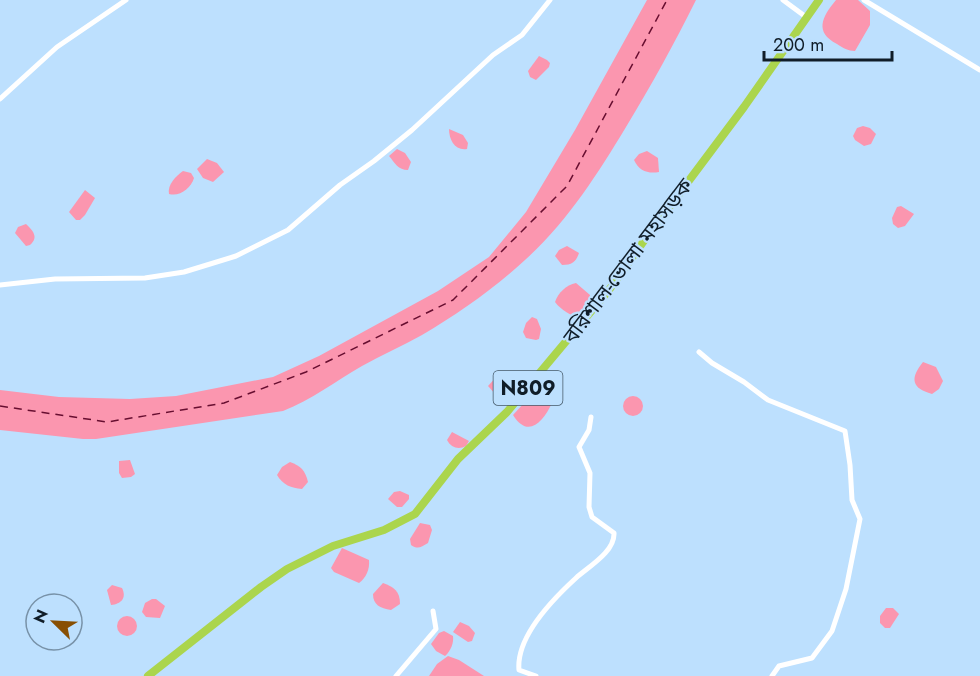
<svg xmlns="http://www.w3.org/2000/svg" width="980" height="676" font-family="Jost,'Noto Sans Bengali',sans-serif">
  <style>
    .water { fill: #fb96af }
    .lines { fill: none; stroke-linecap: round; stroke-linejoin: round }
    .ferry { stroke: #670e30; stroke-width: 1.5; stroke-dasharray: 8 6; stroke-linecap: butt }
    .minor { stroke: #fff; stroke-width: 5 }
    .highway { stroke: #abd54d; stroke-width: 8 }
    .labels { text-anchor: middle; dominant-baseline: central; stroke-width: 4.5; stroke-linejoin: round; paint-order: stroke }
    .shield { fill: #bde0fe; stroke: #445868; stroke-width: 1.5 }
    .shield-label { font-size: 20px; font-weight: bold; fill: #101d28 }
    .street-label { font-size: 21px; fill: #101d28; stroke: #bde0fe }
  </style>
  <rect width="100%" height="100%" fill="#bde0fe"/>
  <!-- water -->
  <g class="water">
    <path d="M647 0H696C674 44 651 86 626 127 597 175 567 222 525 260 495 288 458 314 422 335 402 346 382 355 362 366 336 381 311 400 283 411L96 439H83L0 430V390L59 397 130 399 176 396 273 377 319 356 438 291 489 257 526 212 575 130Z"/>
    <path d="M836 0H858L870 11V25L855 51C848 51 843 48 837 44 814 32 822 17 836 0Z"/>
    <path d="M539 56 547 60 550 63 549 67 536 80 530 77 528 71Z"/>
    <path d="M863 126 870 128 876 134 871 144 864 146 855 140 853 136 857 128Z"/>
    <path d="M449 129 463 135 468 143 467 149C455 151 449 140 449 129Z"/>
    <path d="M397 149 405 153 411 162 408 170C398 170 395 163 389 156Z"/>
    <path d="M647 151 658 158 659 172C648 174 639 171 634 160L639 154Z"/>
    <path d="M207 159 217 163 224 172 213 182 203 178 197 169Z"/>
    <path d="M183 171 191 173 194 178C191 188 180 197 169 194 167 185 176 176 183 171Z"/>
    <path d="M85 190 95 198 85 215 80 220H76L69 212Z"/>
    <path d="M901 206 914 214 905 226 898 228 893 224 892 218 897 207Z"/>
    <path d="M26 224C33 231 39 237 30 245L26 246 15 233 18 227Z"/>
    <path d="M567 246 579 253C576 262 572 265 562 265L555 256 559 250Z"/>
    <path d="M576 283 590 295 589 308 581 318C571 316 561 310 555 302 558 293 566 285 576 283Z"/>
    <path d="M532 317 537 319 541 329 539 339 536 340 526 338 523 332 526 323Z"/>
    <path d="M923 362 936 367 943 381 939 389 932 394C911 388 910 378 923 362Z"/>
    <path d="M498 375 516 388 515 394C504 405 497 396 488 386Z"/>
    <path d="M535 391 551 399 552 403C543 422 528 439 513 415Z"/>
    <circle cx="633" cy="406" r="10"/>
    <path d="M452 432 469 441 466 446C459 450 451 448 447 440Z"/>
    <path d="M130 460 135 474 131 477 122 478 119 473V461Z"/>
    <path d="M290 462C301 466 305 470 308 482L302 489C291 488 283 485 277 475L282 467Z"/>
    <path d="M400 491 409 495V499L402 507H397L388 499 394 492Z"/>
    <path d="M420 523 430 525 432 530 428 543C421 547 418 550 411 545L410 539Z"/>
    <path d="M342 548 369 560C370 569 366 578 359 583L334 572 331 568Z"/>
    <path d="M383 583C394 587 400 591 400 604L391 610C380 608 373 605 373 594Z"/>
    <path d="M112 585 122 588C127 598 121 604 111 605L107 590Z"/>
    <path d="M152 599H156L165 606 160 618 146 617 142 612 145 603Z"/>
    <path d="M886 608H893L899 614 890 628H885L880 623V616Z"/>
    <circle cx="127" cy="626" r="10"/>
    <path d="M460 622 469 626 475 633 472 641 468 642 453 632Z"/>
    <path d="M444 631 453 636C454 642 451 651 445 656L436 651 431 644 439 633Z"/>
    <path d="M448 656 459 660 484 676H429L437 664Z"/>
  </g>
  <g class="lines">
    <!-- ferry -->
    <path class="ferry" d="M0 406 107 422 224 403 306 372 453 300 567 186 667 0"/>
    <!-- minor -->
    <g class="minor">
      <path d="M783 0 806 17"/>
      <path d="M864 0 980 70"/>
      <path d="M0 99 57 47 126 0"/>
      <path d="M0 285 55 279 145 278 184 272 236 256 288 230 340 185 374 161 412 130 493 55 522 35 550 0"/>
      <path d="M699 352 712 363 744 382 768 400 845 431 850 465 852 500 860 519 846 589 832 631 812 658 779 666 772 676"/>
      <path d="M396 676 436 629 433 611"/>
      <path d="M536 676 519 670C516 637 553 599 576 578 588 567 615 552 614 533L592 517 589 507 590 473 579 447 589 430 591 417"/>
    </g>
    <!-- highway -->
    <path class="highway" d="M148 676 261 587 287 569 333 546 384 530 415 514 458 459 507 412 609 290 646 238 744 107 819 0"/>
  </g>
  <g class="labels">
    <!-- shield labels -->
    <rect class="shield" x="493.5" y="371" width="69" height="34" rx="4.5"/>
    <g class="shield-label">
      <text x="528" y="388">N809</text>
    </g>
    <!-- street labels -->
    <g class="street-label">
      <text transform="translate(628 261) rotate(-53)">বরিশাল-ভোলা মহাসড়ক</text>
    </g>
  </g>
  <!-- north arrow -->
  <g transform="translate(54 622) rotate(294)"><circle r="28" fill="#bde0fe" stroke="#7892a8" stroke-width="1.5"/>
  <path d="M0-4.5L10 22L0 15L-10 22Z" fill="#884f03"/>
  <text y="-9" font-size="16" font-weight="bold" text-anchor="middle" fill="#101d28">N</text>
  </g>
  <!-- scale -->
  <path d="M764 51v9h128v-9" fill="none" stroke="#101d28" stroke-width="3"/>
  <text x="773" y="51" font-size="18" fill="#101d28" stroke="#bde0fe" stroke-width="4.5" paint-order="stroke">200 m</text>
</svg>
